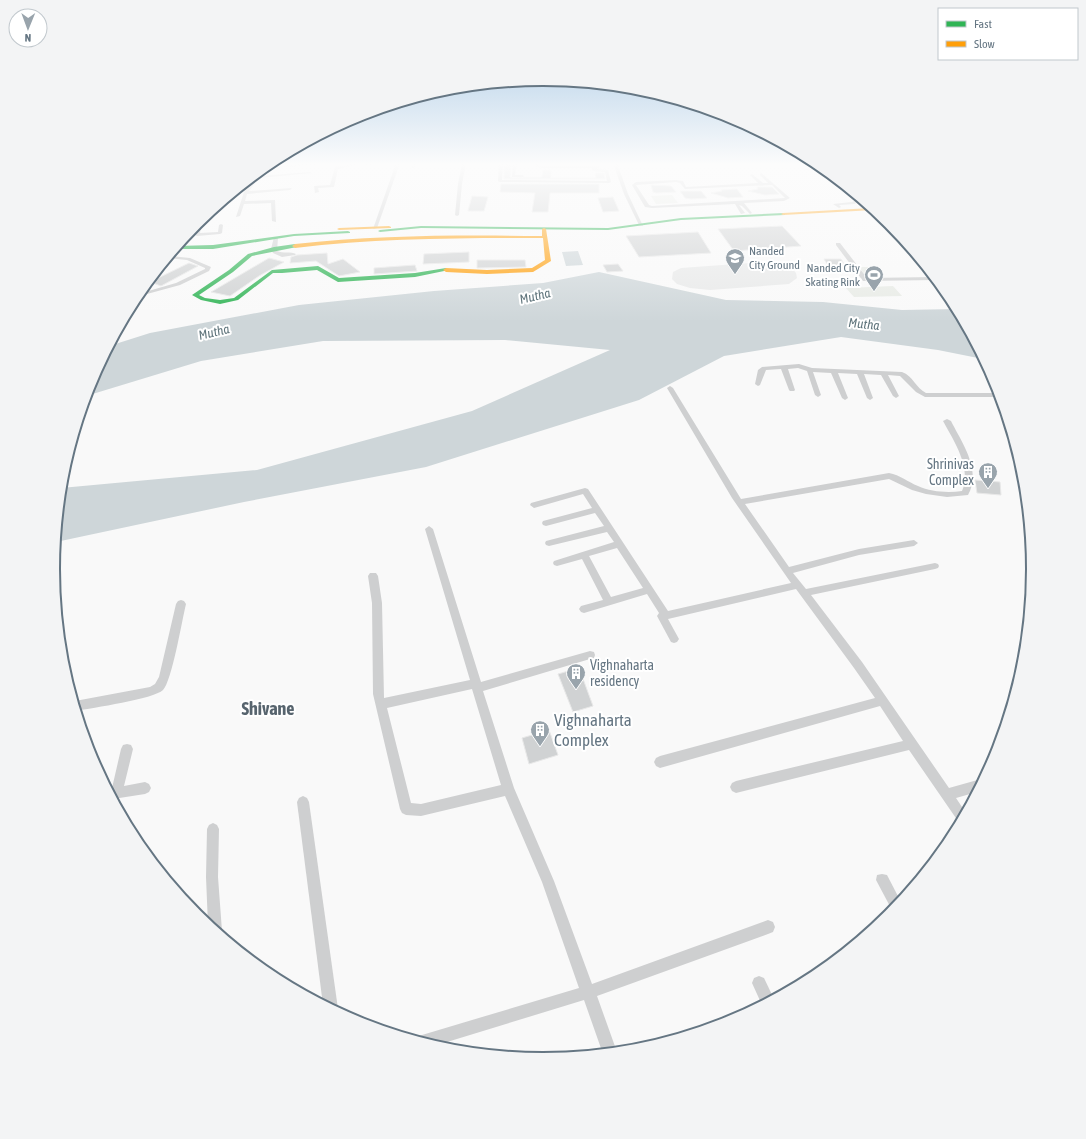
<svg xmlns="http://www.w3.org/2000/svg" width="1086" height="1139" font-family="'Asap Condensed',sans-serif">
  <style>
    .built { fill: #e8e9e9 }
    .green { fill: #e8ebe6 }
    .water { fill: #ced6d9 }
    .building { fill: #d0d2d3; stroke: #e8e8e8 }
    .lines { fill: none; stroke-linecap: round; stroke-linejoin: round }
    .street { fill: #cecfd0; fill-rule: evenodd }
    .fast { fill: #30b455; fill-rule: evenodd }
    .slow { fill: #ff9f0a; fill-rule: evenodd }
    .labels { text-anchor: middle; dominant-baseline: central; stroke-width: 4; stroke-linejoin: round; paint-order: stroke }
    .far-poi-label { font-size: 12px; fill: #657683; stroke: #fff; text-anchor: start }
    .far-water-label { font-size: 13px; font-style: italic; fill: #60757c; stroke: #fff }
    .poi-label { font-size: 14px; fill: #657683; stroke: #fff; text-anchor: end }
    .near-poi-label { font-size: 17px; fill: #657683; stroke: #fff; text-anchor: start }
    .district-label { font-size: 18px; font-weight: bold; fill: #57646e; stroke: #fff }
    .rim { fill: none; stroke: #657683; stroke-width: 2 }
  </style>
  <rect width="100%" height="100%" fill="#f9f9f9"/>
  <!-- built -->
  <path class="built" d="M765 262 791 267 796 273 797 278 789 284 710 290 690 288 677 284 672 279 673 272 681 268Z"/>
  <!-- green -->
  <g class="green">
    <path d="M672 195 678 203 656 204 651 196Z"/>
    <path d="M859 267H875L883 278H867Z"/>
    <path d="M893 286 902 296 854 297 846 288Z"/>
  </g>
  <!-- water -->
  <g class="water">
    <path d="M578 251 583 265 566 266 562 252Z"/>
    <path d="M599 272 726 300 823 302 902 310 957 309 983 359 938 350 841 337 724 356 639 400 426 467 244 502 56 542 61 488 257 470 472 411 610 350 505 340 323 341 201 361 86 396 90 382 109 346 150 333 299 305 434 291 543 283Z"/>
  </g>
  <!-- building -->
  <g class="building">
    <path d="M511 163 510 177 512 178 542 177 543 170H551V178H596L595 173H604L605 179H504V164Z"/>
    <path d="M501 184H599V193H550L548 212H532L535 193 500 192Z"/>
    <path d="M651 185 671 186 676 192 656 193 653 192Z"/>
    <path d="M757 187H772L779 194 765 195 748 191 758 189Z"/>
    <path d="M737 189 743 197 728 198 711 193 722 191 721 190Z"/>
    <path d="M680 191H701L707 198 691 199 685 198Z"/>
    <path d="M472 196 488 197 484 211H468Z"/>
    <path d="M613 197 619 211 603 212 598 198Z"/>
    <path d="M782 226 801 246 734 251 718 229Z"/>
    <path d="M698 232 711 253 639 257 626 236Z"/>
    <path d="M469 252V262L423 264 424 254Z"/>
    <path d="M327 253 328 264 343 259 360 272 339 276 316 261 290 263 291 257 297 255Z"/>
    <path d="M269 258 284 262 259 276 230 296 211 292Z"/>
    <path d="M824 259H841L846 267H829Z"/>
    <path d="M477 260H525L526 267 477 268Z"/>
    <path d="M189 263 198 266 161 286 150 282Z"/>
    <path d="M618 264 623 271 607 272 603 265Z"/>
    <path d="M415 265 417 271 374 274V268Z"/>
    <path d="M975 480 1000 482 1001 495 977 493Z"/>
    <path d="M579 668 593 706 573 712 558 674Z"/>
    <path d="M549 730 558 755 529 764 522 738Z"/>
  </g>
  <g class="lines">
    <!-- street -->
    <g class="street">
      <path d="M315 163H332L263 169 265 167Z"/>
      <path d="M356 163 374 164 372 165 360 164 338 169 334 187 318 188 319 192 315 193 314 186 330 185 335 167Z"/>
      <path d="M396 163H400L377 228 373 229Z"/>
      <path d="M413 163H417L413 168 411 167Z"/>
      <path d="M462 163H466L462 184 459 215 457 216 455 215 458 184Z"/>
      <path d="M499 163H503L502 180 607 181 605 172 593 171 591 168H543L537 167 534 163H538L539 165 543 166H599V168L596 169 608 170 611 182 609 183 500 182 498 181Z"/>
      <path d="M513 163H517L515 175H523L524 177H512Z"/>
      <path d="M613 163H617L628 194 643 226 639 225 624 194Z"/>
      <path d="M821 167 823 169 807 170 805 169Z"/>
      <path d="M259 172 260 176 310 172 312 173 259 178 249 191 292 188 290 190 247 194 245 201 275 200 276 222 272 221 271 203 244 204 240 216 236 217 244 192Z"/>
      <path d="M761 173 790 198 784 201 744 203 752 213 750 214 742 206 739 205 745 213 741 214 735 204 652 208 645 207 632 185 636 182 676 180 683 181 686 187 758 183 750 175 752 174 763 183H768L760 175ZM676 182 680 183 685 189 772 185 785 198 652 206 649 205 636 185Z"/>
      <path d="M857 199 859 200 855 204 839 205 841 207 839 208 833 204 852 202Z"/>
      <path d="M221 224 223 225 222 233 220 234 197 236 195 235 196 230H191L193 228H201L200 233 218 232 219 225Z"/>
      <path d="M274 237 278 238 277 251C283 254 291 251 296 254L295 255 282 257 273 253 271 249Z"/>
      <path d="M836 243H840L867 278 934 277 936 280 863 281 836 245Z"/>
      <path d="M170 256 190 258 211 267 209 271 180 285 136 297 138 294 176 283 205 269V268L187 260 167 258Z"/>
      <path d="M799 364 812 368 902 372C913 376 916 388 926 393H999L1000 397H925L916 392 900 376 888 375 899 396 896 398 893 396 881 375 864 374 873 398 870 400 867 398 857 374 838 373 848 398 845 400 842 398 831 373 813 372 821 395 818 397 815 395 807 371 798 368 788 369 795 390 794 391H790L789 390 781 369 766 370 760 385 758 386 755 384 758 370 762 367Z"/>
      <path d="M670 386 673 388 741 499 889 473C900 475 908 482 918 486 931 492 948 493 962 491 972 468 954 441 943 421L947 419 951 421C962 443 982 470 968 495L947 497 926 494 912 490 889 479 745 504 789 567 859 549 914 540 918 543 914 546 859 555 793 573 806 589 935 563 938 564 939 566 938 568 935 569 811 595 862 662 949 788 981 779 983 780 977 792 956 798 966 813 960 824 909 750 736 793 732 791 730 787 732 783 736 781 903 741 880 706 660 768 656 766 654 762 656 758 660 756 875 698 854 668 796 589 668 619 679 639 677 642 674 643 671 642 657 616 659 613 647 594 584 613 581 612 579 609 581 606 603 600 582 559 557 566 554 565 553 563 554 561 614 542 607 532 549 546 546 545 545 543 546 541 604 526 595 513 546 526 543 525 542 523 543 521 592 508 583 494 534 508 530 505 531 503 585 488 588 489 668 611 791 583 732 498 667 388ZM617 548 643 588 611 597 589 556Z"/>
      <path d="M429 526 433 529 481 682 590 651 594 652 595 655 594 658 590 659 483 691 514 788 554 881 592 984 768 920 773 922 775 927 773 932 768 934 597 996 617 1052 603 1054 584 1000 434 1046 415 1040 417 1037 422 1035 579 988 542 882 505 796 421 816 406 815 402 813 400 809 373 694 372 603 368 576 370 573H376L378 576 382 603 384 698 470 680 425 529ZM472 689 501 785 421 804 411 803 387 708Z"/>
      <path d="M181 600 184 601 186 604C182 620 172 681 163 690 154 699 92 708 76 711L74 702 75 701 150 687 155 684 159 677 176 604 178 601Z"/>
      <path d="M127 744 131 745 133 749 124 786 145 782 149 784 151 788 149 792 145 794 113 799 107 789 112 788 121 749 123 745Z"/>
      <path d="M303 796 307 798 309 802 338 1009 337 1012 323 1005 297 802 299 798Z"/>
      <path d="M213 823 217 825 219 829 218 877 222 931 220 935 208 925 206 877 207 829 209 825Z"/>
      <path d="M882 874 887 875 901 902 893 912 876 880 877 875Z"/>
      <path d="M759 976 764 978 774 999 762 1005 752 983 754 978Z"/>
    </g>
    <!-- fast -->
    <g class="fast">
      <path d="M783 213 785 214V215L681 220 608 230 421 228 380 232 378 231 380 230 421 226 608 228 681 218Z"/>
      <path d="M348 231 350 232V233L294 236 213 249H175L177 246 213 245 294 234Z"/>
      <path d="M295 244 298 246 297 247 252 256 233 272 199 295 205 298 220 300 234 298 272 270 318 266 339 278 415 273 446 268 449 270 415 277 338 282 317 270 282 273H273L238 300 220 304 201 300 192 295 229 270 248 254 274 247Z"/>
    </g>
    <!-- slow -->
    <g class="slow">
      <path d="M871 208 874 210 783 215 781 214 783 213Z"/>
      <path d="M389 226 391 227V228L339 230 337 229 339 228Z"/>
      <path d="M544 228 546 229 551 261 533 272 487 274 446 272 443 270 446 268 487 270 532 268 545 260 543 238C460 238 377 238 295 248L292 246 295 244C377 235 460 235 542 236V229Z"/>
    </g>
  </g>
  <!-- sky -->
  <linearGradient id="sky" x2="0" y2="1"><stop stop-color="#9dc2e2"/><stop offset="0.51" stop-color="#fcfcfc"/><stop offset="1" stop-color="#fcfcfc" stop-opacity="0"/></linearGradient>
  <rect width="1086" height="322" fill="url(#sky)"/>
  <!-- icons -->
  <defs>
    <g id="school-pin" transform="scale(1)"><path d="M0 17L-7.5 6A9.5 9.5 0 1 1 7.5 6Z" fill="#99a4ac" stroke="#fff"/><path d="M0-5L7-2L0 1L-7-2ZM-4 1L0 2.5L4 1V4Q0 6-4 4Z" fill="#fff"/></g>
    <g id="stadium-pin" transform="scale(1)"><path d="M0 17L-7.5 6A9.5 9.5 0 1 1 7.5 6Z" fill="#99a4ac" stroke="#fff"/><path d="M0-5a6.5 5 0 1 0 0 10a6.5 5 0 1 0 0-10ZM-3.5-1.8h7v3.6h-7Z" fill="#fff"/></g>
    <g id="building-pin" transform="scale(1)"><path d="M0 17L-7.5 6A9.5 9.5 0 1 1 7.5 6Z" fill="#99a4ac" stroke="#fff"/><path d="M-4-6H4V6H1V3H-1V6H-4ZM-2.5-4.3h1.7v1.8h-1.7ZM.8-4.3h1.7v1.8H.8ZM-2.5-1h1.7V.8h-1.7ZM.8-1h1.7V.8H.8Z" fill="#fff"/></g>
  </defs>
  <g fill-rule="evenodd">
    <use href="#school-pin" x="735" y="258"/>
    <use href="#stadium-pin" x="874" y="275"/>
    <use href="#building-pin" x="988" y="472"/>
    <use href="#building-pin" x="576" y="673"/>
    <use href="#building-pin" x="540" y="730"/>
  </g>
  <g class="labels">
    <!-- far-poi labels -->
    <g class="far-poi-label">
      <text x="749" y="251">Nanded<tspan x="749" dy="14">City Ground</tspan></text>
      <text x="860" y="268" text-anchor="end">Nanded City<tspan x="860" dy="14">Skating Rink</tspan></text>
    </g>
    <!-- far-water labels -->
    <g class="far-water-label">
      <text transform="translate(535 296) rotate(-13)">Mutha</text>
      <text transform="translate(864 324) rotate(6)">Mutha</text>
      <text transform="translate(214 332) rotate(-13)">Mutha</text>
    </g>
    <!-- poi labels -->
    <g class="poi-label">
      <text x="974" y="464">Shrinivas<tspan x="974" dy="16">Complex</tspan></text>
      <text x="590" y="665" text-anchor="start">Vighnaharta<tspan x="590" dy="16">residency</tspan></text>
    </g>
    <!-- near-poi labels -->
    <g class="near-poi-label">
      <text x="554" y="720">Vighnaharta<tspan x="554" dy="20">Complex</tspan></text>
    </g>
    <!-- district labels -->
    <g class="district-label">
      <text x="268" y="708">Shivane</text>
    </g>
  </g>
  <!-- crop -->
  <path d="M0 0H1086V1139H0ZM60 569a483 483 0 1 1 966 0a483 483 0 1 1-966 0Z" fill="#f3f4f5" fill-rule="evenodd"/>
  <path class="rim" d="M60 569a483 483 0 1 1 966 0a483 483 0 1 1-966 0Z"/>
  <!-- legend -->
  <rect x="938" y="8" width="140" height="52" fill="#ffffff" stroke="#c1c8cd"/>
  <rect x="946" y="21" width="20" height="6" fill="#30b455" stroke="#c1c8cd"/>
  <text x="974" y="28" font-size="12" fill="#657683">Fast</text>
  <rect x="946" y="41" width="20" height="6" fill="#ff9f0a" stroke="#c1c8cd"/>
  <text x="974" y="48" font-size="12" fill="#657683">Slow</text>
  <!-- north arrow -->
  <g transform="translate(28 28) rotate(181)"><circle r="19" fill="#ffffff" stroke="#c1c8cd"/>
  <path d="M0-3L7 15L0 10L-7 15Z" fill="#99a4ac"/>
  <text y="-6" font-size="11" font-weight="bold" text-anchor="middle" fill="#657683">N</text>
  </g>
</svg>
